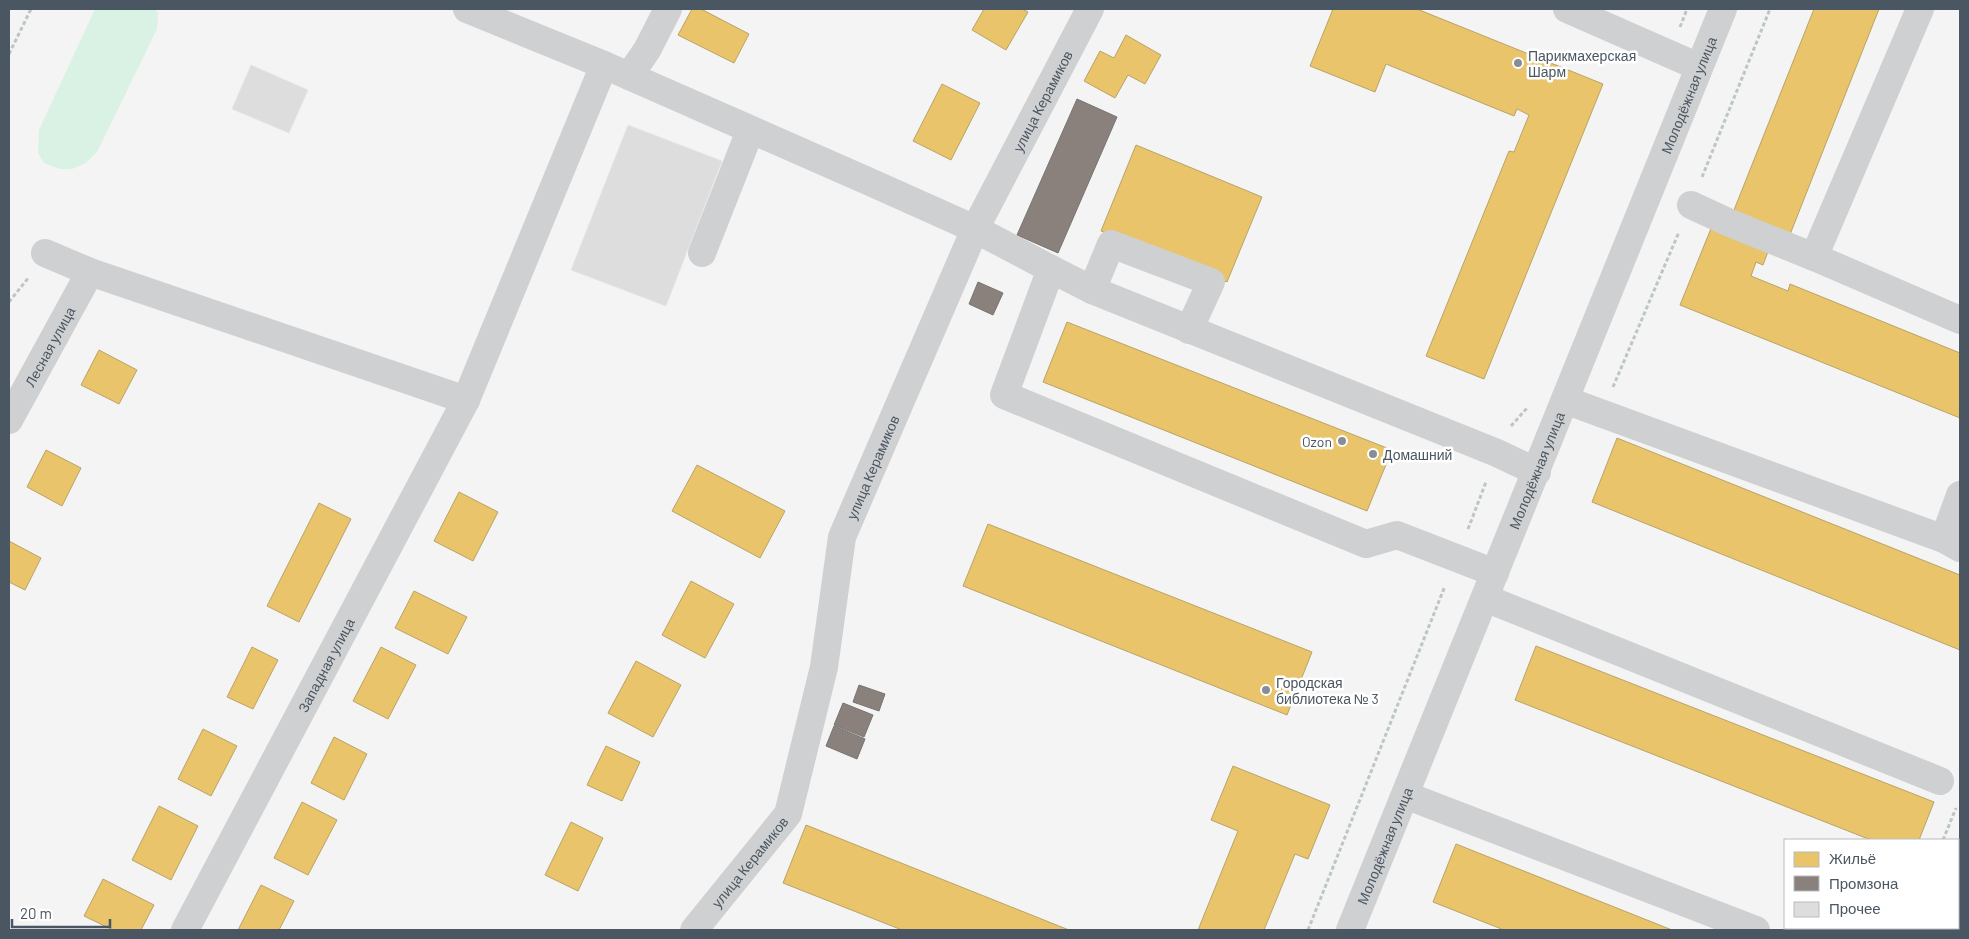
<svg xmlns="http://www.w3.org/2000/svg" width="1969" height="939" font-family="Barlow,sans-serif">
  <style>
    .education { fill: #e6e5e6 }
    .green { fill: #d9f2e3 }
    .homes { fill: #e9c46a; stroke: #b9a367 }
    .industry { fill: #8a817c; stroke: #777474 }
    .building { fill: #ddddde; stroke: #e5e6e7 }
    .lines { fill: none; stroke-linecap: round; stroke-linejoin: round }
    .path { stroke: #bcc7c4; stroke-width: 3; stroke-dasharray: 4 2.5; stroke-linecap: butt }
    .minor { stroke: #ced0d2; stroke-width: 28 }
    .poi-dot { fill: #868d94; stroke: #fff; stroke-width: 2 }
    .labels { text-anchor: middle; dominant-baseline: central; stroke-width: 5; stroke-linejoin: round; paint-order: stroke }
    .poi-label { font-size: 14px; fill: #4a5661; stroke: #fff; text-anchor: start }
    .street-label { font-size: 14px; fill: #4a5661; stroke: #fff }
  </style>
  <rect width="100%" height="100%" fill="#f4f4f4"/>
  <!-- education -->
  <path class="education" d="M1960 879V930H1940L1941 928H1958V886Z"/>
  <!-- green -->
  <path class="green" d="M95 9H155L158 13 157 29 97 152 86 163 72 169H60L44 163 38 153 39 130Z"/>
  <!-- homes -->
  <g class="homes">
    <path d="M692 9H701L749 34 734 63 678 35Z"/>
    <path d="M984 9H1022L1028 12 1006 50 972 30Z"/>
    <path d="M1333 9H1417L1603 84 1484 379 1426 356 1509 151 1514 152 1529 115 1517 109 1514 116 1386 64 1375 92 1310 66Z"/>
    <path d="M1814 9H1879L1789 237 1732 215Z"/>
    <path d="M1126 35 1161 55 1145 84 1128 75 1115 98 1084 81 1100 51 1114 58Z"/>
    <path d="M942 84 980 103 951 160 913 141Z"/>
    <path d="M1136 145 1262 197 1227 282 1101 231Z"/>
    <path d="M1712 226 1769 249 1763 265 1756 262 1751 276 1788 291 1790 284 1960 353V418L1680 305Z"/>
    <path d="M1067 322 1392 450 1367 511 1043 382Z"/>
    <path d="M99 350 137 370 119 404 81 385Z"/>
    <path d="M1617 438 1960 575V650L1592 502Z"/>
    <path d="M46 450 81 468 62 506 27 487Z"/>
    <path d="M697 465 785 511 760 558 672 511Z"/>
    <path d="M459 492 498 512 473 561 434 541Z"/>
    <path d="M319 503 351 519 299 622 267 606Z"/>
    <path d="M988 524 1312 652 1287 715 963 586Z"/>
    <path d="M9 541 41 558 25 590 9 582Z"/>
    <path d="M691 581 734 604 705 658 662 635Z"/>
    <path d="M414 591 467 617 448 654 395 628Z"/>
    <path d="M1536 646 1934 802 1919 840H1871L1515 700Z"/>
    <path d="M252 647 278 660 253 709 227 697Z"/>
    <path d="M381 647 416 665 388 719 353 701Z"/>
    <path d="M636 661 681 685 653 737 608 713Z"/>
    <path d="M203 729 237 746 211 796 178 779Z"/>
    <path d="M334 737 367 754 344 800 311 783Z"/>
    <path d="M606 746 640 762 622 801 587 785Z"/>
    <path d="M1233 766 1330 805 1308 859 1295 854 1264 930H1198L1238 831 1211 820Z"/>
    <path d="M302 802 337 820 308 875 274 858Z"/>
    <path d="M159 806 198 826 171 880 132 860Z"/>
    <path d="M571 822 603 838 578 891 545 875Z"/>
    <path d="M806 825 1069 930H902L783 883Z"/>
    <path d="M1456 844 1672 930H1504L1433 902Z"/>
    <path d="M103 879 154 905 141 930H113L84 916Z"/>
    <path d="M261 885 294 901 279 930H238Z"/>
  </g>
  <!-- industry -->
  <g class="industry">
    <path d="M1077 99 1117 117 1058 253 1017 235Z"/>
    <path d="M978 282 1003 293 993 315 969 304Z"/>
    <path d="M859 685 885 694 879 711 853 702Z"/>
    <path d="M843 703 873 715 864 737 834 725Z"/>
    <path d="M834 726 865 739 857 759 826 746Z"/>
  </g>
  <!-- building -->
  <g class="building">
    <path d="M251 65 308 90 289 133 232 109Z"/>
    <path d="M628 125 722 161 666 306 571 270Z"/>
  </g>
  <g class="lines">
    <!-- path -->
    <g class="path">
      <path d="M1680 27 1687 9"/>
      <path d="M9 54 31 9"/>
      <path d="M1702 177 1770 9"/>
      <path d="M9 302 29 277"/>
      <path d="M1613 387 1679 232"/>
      <path d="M1511 426 1527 408"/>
      <path d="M1468 529 1486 482"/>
      <path d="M1943 840 1956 808"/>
      <path d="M1308 930 1445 586"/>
      <path d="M1904 930 1905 928"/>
    </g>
    <!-- minor -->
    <g class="minor">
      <path d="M467 9 604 65 870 182 975 229 1051 269"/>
      <path d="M1567 9 1699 67"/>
      <path d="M1920 9 1814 257 1960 320"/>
      <path d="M629 76 647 50 668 9"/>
      <path d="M1691 205 1730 223 1814 257"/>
      <path d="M45 253 90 272 466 400"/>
      <path d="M702 253 750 131"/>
      <path d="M1092 290 1111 244 1211 282 1189 330"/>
      <path d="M1565 400 1944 539 1960 548"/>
      <path id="s1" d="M9 420 90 272"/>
      <path d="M1944 539 1960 495"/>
      <path d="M1495 573 1397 535 1366 544 1004 395 1051 269 1092 290 1497 453 1537 472"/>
      <path d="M1485 598 1940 781"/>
      <path d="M1405 795 1756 930"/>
      <path id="s2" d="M185 930 466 400 604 65"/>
      <path id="s3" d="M694 930 788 814 824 667 842 537 975 229 1090 9"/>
      <path id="s4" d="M1350 930 1723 9"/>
    </g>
  </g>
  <!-- markers -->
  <g class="poi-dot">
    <circle cx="1518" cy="63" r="5"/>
    <circle cx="1342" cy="441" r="5"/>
    <circle cx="1373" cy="454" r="5"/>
    <circle cx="1266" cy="690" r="5"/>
  </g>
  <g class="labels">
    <!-- poi labels -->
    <g class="poi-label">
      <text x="1528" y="55">Парикмахерская<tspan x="1528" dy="16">Шарм</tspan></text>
      <text x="1332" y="441" text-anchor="end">Ozon</text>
      <text x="1383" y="454">Домашний</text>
      <text x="1276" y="682">Городская<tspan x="1276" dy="16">библиотека № 3</tspan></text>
    </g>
    <!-- street labels -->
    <g class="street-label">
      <text stroke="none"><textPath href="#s4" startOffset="901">Молодёжная улица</textPath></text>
      <text stroke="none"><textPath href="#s3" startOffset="912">улица Керамиков</textPath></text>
      <text stroke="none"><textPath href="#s1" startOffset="84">Лесная улица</textPath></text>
      <text stroke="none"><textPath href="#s3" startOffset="508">улица Керамиков</textPath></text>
      <text stroke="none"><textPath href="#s4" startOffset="496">Молодёжная улица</textPath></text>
      <text stroke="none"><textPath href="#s2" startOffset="300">Западная улица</textPath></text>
      <text stroke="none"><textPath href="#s4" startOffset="91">Молодёжная улица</textPath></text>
      <text stroke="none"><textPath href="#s3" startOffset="88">улица Керамиков</textPath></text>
    </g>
  </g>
  <!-- border -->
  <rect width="1969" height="939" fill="none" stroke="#4a5661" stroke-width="20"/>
  <!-- legend -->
  <rect x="1784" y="839" width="175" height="90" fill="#ffffff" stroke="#b7bbc0"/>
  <rect x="1794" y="852" width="25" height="15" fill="#e9c46a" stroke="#b7bbc0"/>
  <text x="1829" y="864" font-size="15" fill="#4a5661">Жильё</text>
  <rect x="1794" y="876" width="25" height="15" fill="#8a817c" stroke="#b7bbc0"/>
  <text x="1829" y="889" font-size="15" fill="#4a5661">Промзона</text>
  <rect x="1794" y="902" width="25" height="15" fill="#ddddde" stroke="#b7bbc0"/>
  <text x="1829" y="914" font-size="15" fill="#4a5661">Прочее</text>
  <!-- scale -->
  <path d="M12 919v8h98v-8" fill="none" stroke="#4a5661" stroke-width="2.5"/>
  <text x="20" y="919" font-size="15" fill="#4a5661" stroke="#ffffff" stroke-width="4" paint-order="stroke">20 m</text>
</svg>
